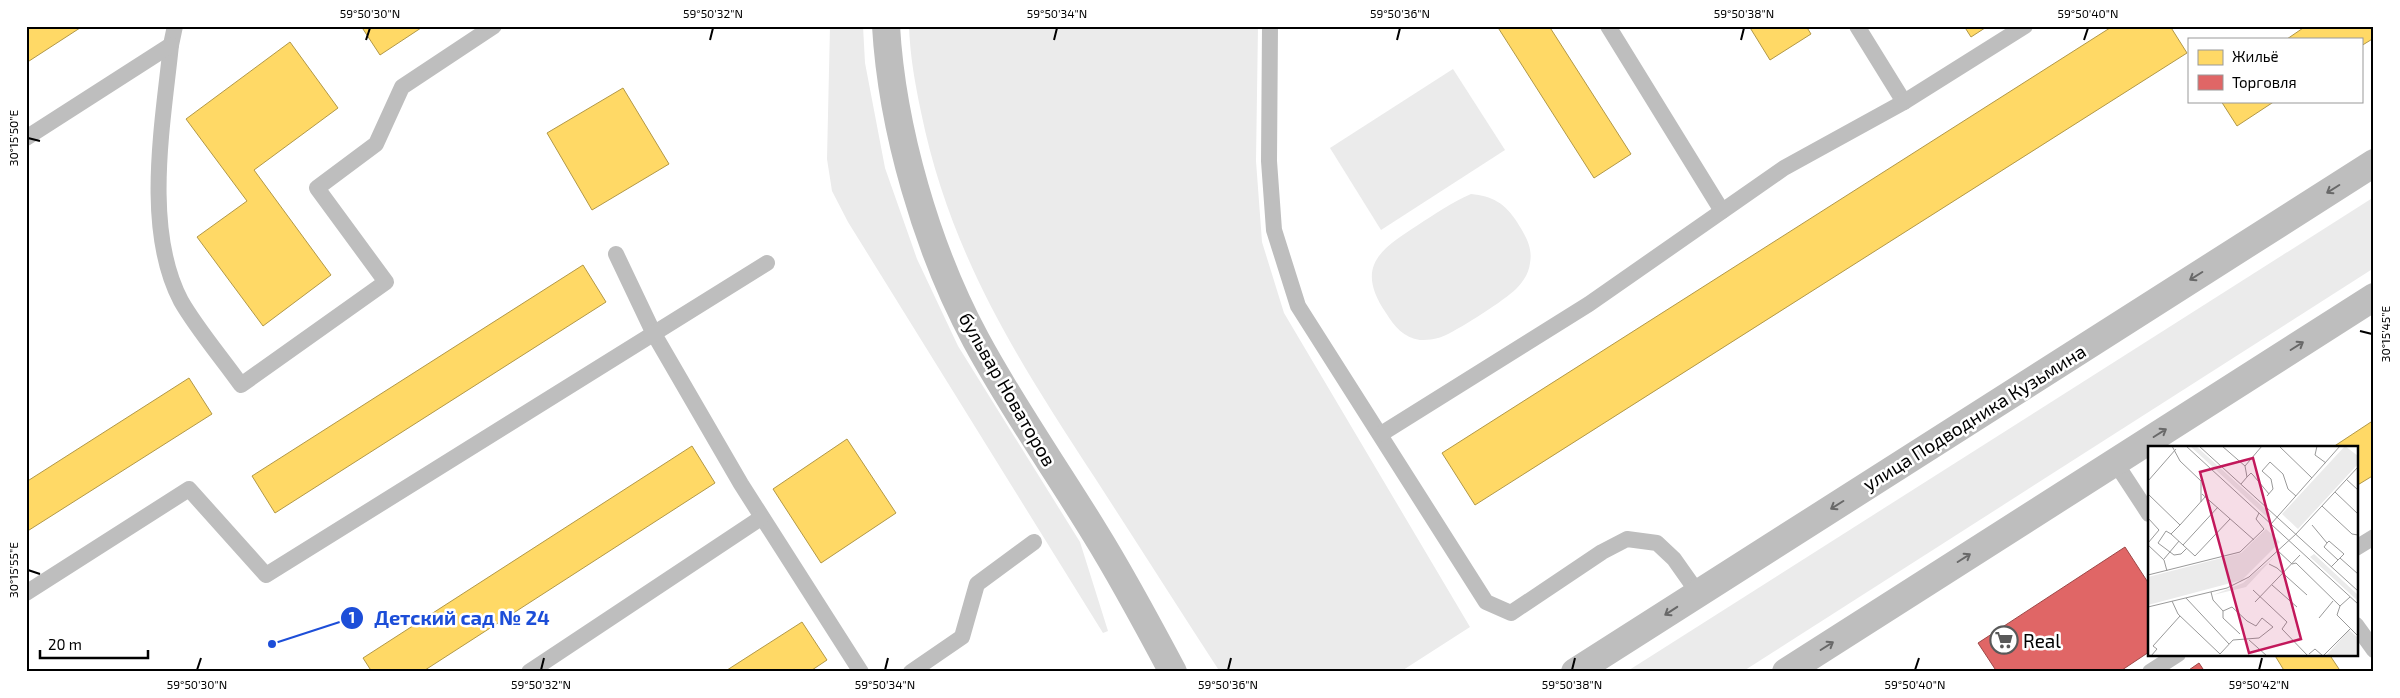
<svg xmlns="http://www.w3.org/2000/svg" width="2400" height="698" font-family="'Exo 2',sans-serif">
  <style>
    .green { fill: #ebebeb }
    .homes { fill: #ffd966; stroke: #b29847 }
    .shops { fill: #e06666; stroke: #9d4747 }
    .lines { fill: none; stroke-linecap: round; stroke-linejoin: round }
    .service { stroke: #bebebe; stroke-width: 16 }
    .minor { stroke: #bebebe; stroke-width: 28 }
    .tertiary { stroke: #bebebe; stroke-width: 28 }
    .oneway { stroke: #686868 }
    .ticks { fill: none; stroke: #000; stroke-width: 2 }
    .labels { text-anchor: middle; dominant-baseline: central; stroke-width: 5; stroke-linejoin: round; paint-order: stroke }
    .street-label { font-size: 19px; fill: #000; stroke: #fff }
    .poi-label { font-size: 19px; fill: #000; stroke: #fff; text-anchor: start }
    .inset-road { fill: none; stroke: #999; stroke-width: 1 }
    .view { fill: #c2185b; fill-opacity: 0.15; stroke: #c2185b; stroke-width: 2.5 }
    .inset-edge { fill: none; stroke: #000; stroke-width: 2.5 }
    .leader { fill: none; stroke: #1d4ed8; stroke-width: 2 }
    .callout-dot { fill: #1d4ed8; stroke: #fff; stroke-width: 2 }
    .mark-label { font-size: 15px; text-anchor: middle; font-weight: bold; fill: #fff }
    .callout-label { font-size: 20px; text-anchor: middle; font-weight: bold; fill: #1d4ed8; stroke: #fff; stroke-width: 5; stroke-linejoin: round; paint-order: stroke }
    .neatline { fill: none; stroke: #000; stroke-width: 2 }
    .ticks-label { font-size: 12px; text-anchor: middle; fill: #000 }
  </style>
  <rect width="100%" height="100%" fill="#fff"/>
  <!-- green -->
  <g class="green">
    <path d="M830 26H863L865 63 885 168 917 259 958 346 1080 542 1108 631 1103 633 848 222 832 191 827 159Z"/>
    <path d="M909 26H1258L1256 161 1262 242 1284 313 1470 627 1400 672H1220C1178 607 1137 543 1095 478 1017 359 950 254 921 112 915 83 910 56 909 26Z"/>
    <path d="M1453 69 1505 150 1381 230 1330 148Z"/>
    <path d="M1471 194C1492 196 1505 203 1517 222 1525 235 1533 247 1530 263 1529 273 1523 282 1516 289 1505 300 1461 328 1446 335 1438 339 1430 340 1420 340 1404 338 1394 326 1386 313 1355 267 1379 250 1418 225 1435 214 1452 202 1471 194Z"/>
    <path d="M2374 197V268L1742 672H1626Z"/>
  </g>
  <!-- homes -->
  <g class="homes">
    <path d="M26 26H83L26 63Z"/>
    <path d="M361 26H424L380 55Z"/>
    <path d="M1497 26H1549L1631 154 1594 178Z"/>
    <path d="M1749 26H1806L1811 34 1770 60Z"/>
    <path d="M1964 26H1988L1971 37Z"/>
    <path d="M2113 26H2170L2187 53 1475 505 1442 453Z"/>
    <path d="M2306 26H2374V38L2361 46V39H2287Z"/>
    <path d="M290 42 338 108 254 170 331 275 263 326 197 237 247 201 186 119Z"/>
    <path d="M623 88 669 164 592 210 547 133Z"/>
    <path d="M2221 101H2275L2237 126Z"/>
    <path d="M583 265 606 302 275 513 252 476Z"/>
    <path d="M189 378 212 414 26 532V482Z"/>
    <path d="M2374 420V475L2356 486V447H2333Z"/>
    <path d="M847 439 896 513 821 563 773 489Z"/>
    <path d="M692 446 715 483 422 672H372L363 658Z"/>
    <path d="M802 622 827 660 809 672H724Z"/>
    <path d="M2274 654H2329L2341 672H2285Z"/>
  </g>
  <!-- shops -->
  <g class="shops">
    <path d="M2125 547 2149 584V652L2119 672H1997L1978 643Z"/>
    <path d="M2199 663 2205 672H2186Z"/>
  </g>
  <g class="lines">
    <!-- service -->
    <g class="service">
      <path d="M175 26 171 45C163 123 143 229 181 301 197 329 222 358 241 385L386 282 317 188 376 144 402 87 494 26"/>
      <path d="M1270 26 1269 161 1274 230 1298 306 1486 602 1511 613 1602 552 1627 539 1657 543 1674 559 1698 593"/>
      <path d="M1608 26 1722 211"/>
      <path d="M1857 26 1904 102"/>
      <path d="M26 138 171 45"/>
      <path d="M616 254 654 334 741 484 861 672"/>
      <path d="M1381 434 1589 304 1784 168 1904 102 2025 26"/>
      <path d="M2115 462 2149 514"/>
      <path d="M2356 548 2374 537"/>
      <path d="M26 593 189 489 266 575 767 263"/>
      <path d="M2356 625 2374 650"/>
      <path d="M529 672 761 518"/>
      <path d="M911 672 962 637 977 584 1034 542"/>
      <path d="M2150 672 2178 654"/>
    </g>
    <!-- minor -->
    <g class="minor">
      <path d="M1575 672 2374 163"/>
      <path d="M1786 672 2374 297"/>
    </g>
    <!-- tertiary -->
    <path class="tertiary" d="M886 26C892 129 927 249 976 340 1012 407 1056 469 1095 533 1123 578 1148 625 1173 672"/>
  </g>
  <!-- one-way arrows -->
  <defs><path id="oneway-shaft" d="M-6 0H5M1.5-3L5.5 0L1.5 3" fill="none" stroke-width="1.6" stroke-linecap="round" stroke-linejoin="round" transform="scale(1.25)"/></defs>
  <g class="oneway">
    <use href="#oneway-shaft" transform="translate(2333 189) rotate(148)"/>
    <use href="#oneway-shaft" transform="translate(2196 276) rotate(148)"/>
    <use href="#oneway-shaft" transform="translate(2297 346) rotate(-32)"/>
    <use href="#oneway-shaft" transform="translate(2160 433) rotate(-32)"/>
    <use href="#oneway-shaft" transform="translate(1837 505) rotate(148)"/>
    <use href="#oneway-shaft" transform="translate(1964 558) rotate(-32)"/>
    <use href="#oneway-shaft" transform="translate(1671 611) rotate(147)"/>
    <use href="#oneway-shaft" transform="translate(1827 646) rotate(-32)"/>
  </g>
  <!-- ticks -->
  <path class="ticks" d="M366 40 370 28M710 40 713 28M1054 40 1057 28M1397 40 1400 28M1741 40 1744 28M2084 40 2088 28M28 138 40 141M2360 331 2372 334M28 570 40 574M197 670 201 658M541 670 544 658M885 670 888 658M1228 670 1231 658M1572 670 1575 658M1915 670 1919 658M2259 670 2262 658"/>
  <!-- icons -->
  <defs>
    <g id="supermarket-ring" transform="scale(1.4375)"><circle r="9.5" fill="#fff" stroke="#595959" stroke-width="1.5"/><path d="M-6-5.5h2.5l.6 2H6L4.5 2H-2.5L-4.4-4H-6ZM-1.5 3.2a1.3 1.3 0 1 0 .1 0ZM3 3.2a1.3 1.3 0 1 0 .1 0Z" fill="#595959"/></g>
  </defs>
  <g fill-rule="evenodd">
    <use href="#supermarket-ring" x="2004" y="640"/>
  </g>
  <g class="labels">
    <!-- street labels -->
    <g class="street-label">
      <text transform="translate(1008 389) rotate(60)">бульвар Новаторов</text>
      <text transform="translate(1974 417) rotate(-32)">улица Подводника Кузьмина</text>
    </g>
    <!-- poi labels -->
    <g class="poi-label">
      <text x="2023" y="640">Real</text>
    </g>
  </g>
  <!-- overview -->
  <g transform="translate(2148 446)">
    <rect width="210" height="210" fill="#fff"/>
    <path d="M42 0H48L123 68 119 71ZM197 0 210 10V18L150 83 134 68ZM118 83 132 96 94 134 0 159V131L93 107ZM166 108 210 149V155L162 111ZM126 111 98 141 65 149 95 137ZM201 184 210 192V210H178Z" fill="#ebebeb"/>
    <path class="inset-road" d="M24 0 32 15 53 35V56M38 0 210 158M51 0 210 145M74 0 97 20 114 0M131 0 164 32M169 0 167 9 178 17M99 31 103 27 105 29 121 48M198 33 210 44M0 35 28 3M93 38 99 31 97 20M187 46 210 68M0 48 32 79 23 88 47 110 82 73M54 48 106 94M119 50 125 43 123 33 114 25 122 16 135 28 140 43 148 50M174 60 204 88 210 89M0 72 11 84 0 97M123 78 192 0M32 79 58 50M164 79 179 97 176 101 190 114 183 121M23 88 18 85 10 97 26 109 33 108 39 102M179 97 181 95 196 108 190 114M0 99 16 114 19 125M35 99 70 61M129 104 144 118 148 117 192 160M192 112 210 128M16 113 31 95M121 118 129 122 159 149M0 129 92 106 116 83 108 73 111 67M124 139 149 161M105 144 139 176 134 183 160 210M202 151 192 160 189 169 210 190M38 152 81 198M24 155 30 168 72 208 85 194 111 192 125 181 114 172 108 180 99 175 84 161 75 165 65 154 63 146M107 156 152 109M0 161 79 142 101 131 148 88 210 21M75 165V172L92 188M171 172 185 155M101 194 119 210M161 208 167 203 175 210M3 210 9 203 5 200 32 170M175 210 202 183"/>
    <path class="view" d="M105 12 153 193 101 207 52 26Z"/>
    <rect width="210" height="210" class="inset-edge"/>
  </g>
  <!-- callouts -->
  <path class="leader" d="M272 644L352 618"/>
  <g class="callout-dot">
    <circle cx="272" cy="644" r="5"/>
    <circle cx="352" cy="618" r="12"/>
  </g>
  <g class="mark-label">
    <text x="352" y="623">1</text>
  </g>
  <g class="callout-label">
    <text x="462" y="625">Детский сад № 24</text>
  </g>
  <!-- border -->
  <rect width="2400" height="698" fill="none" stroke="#ffffff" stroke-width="55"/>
  <!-- legend -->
  <rect x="2188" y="38" width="175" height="65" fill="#ffffff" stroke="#999999"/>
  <rect x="2198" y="50" width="25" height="15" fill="#ffd966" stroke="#999999"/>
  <text x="2232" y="62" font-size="15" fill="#000000">Жильё</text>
  <rect x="2198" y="75" width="25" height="15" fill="#e06666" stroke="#999999"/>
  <text x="2232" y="88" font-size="15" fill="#000000">Торговля</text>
  <!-- scale -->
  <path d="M40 650v8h108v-8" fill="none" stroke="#000000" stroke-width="2.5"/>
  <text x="48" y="650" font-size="15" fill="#000000" stroke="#ffffff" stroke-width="4" paint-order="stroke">20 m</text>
  <rect x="28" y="28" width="2344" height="642" class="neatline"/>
  <g class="ticks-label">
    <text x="370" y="18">59°50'30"N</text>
    <text x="713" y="18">59°50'32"N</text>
    <text x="1057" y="18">59°50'34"N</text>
    <text x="1400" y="18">59°50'36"N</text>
    <text x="1744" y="18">59°50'38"N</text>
    <text x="2088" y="18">59°50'40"N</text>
    <text transform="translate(14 138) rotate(-90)" y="4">30°15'50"E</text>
    <text transform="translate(2386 334) rotate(-90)" y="4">30°15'45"E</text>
    <text transform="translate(14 570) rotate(-90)" y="4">30°15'55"E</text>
    <text x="197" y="689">59°50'30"N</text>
    <text x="541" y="689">59°50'32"N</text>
    <text x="885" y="689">59°50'34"N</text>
    <text x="1228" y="689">59°50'36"N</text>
    <text x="1572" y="689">59°50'38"N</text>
    <text x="1915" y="689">59°50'40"N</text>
    <text x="2259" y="689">59°50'42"N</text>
  </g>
</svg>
